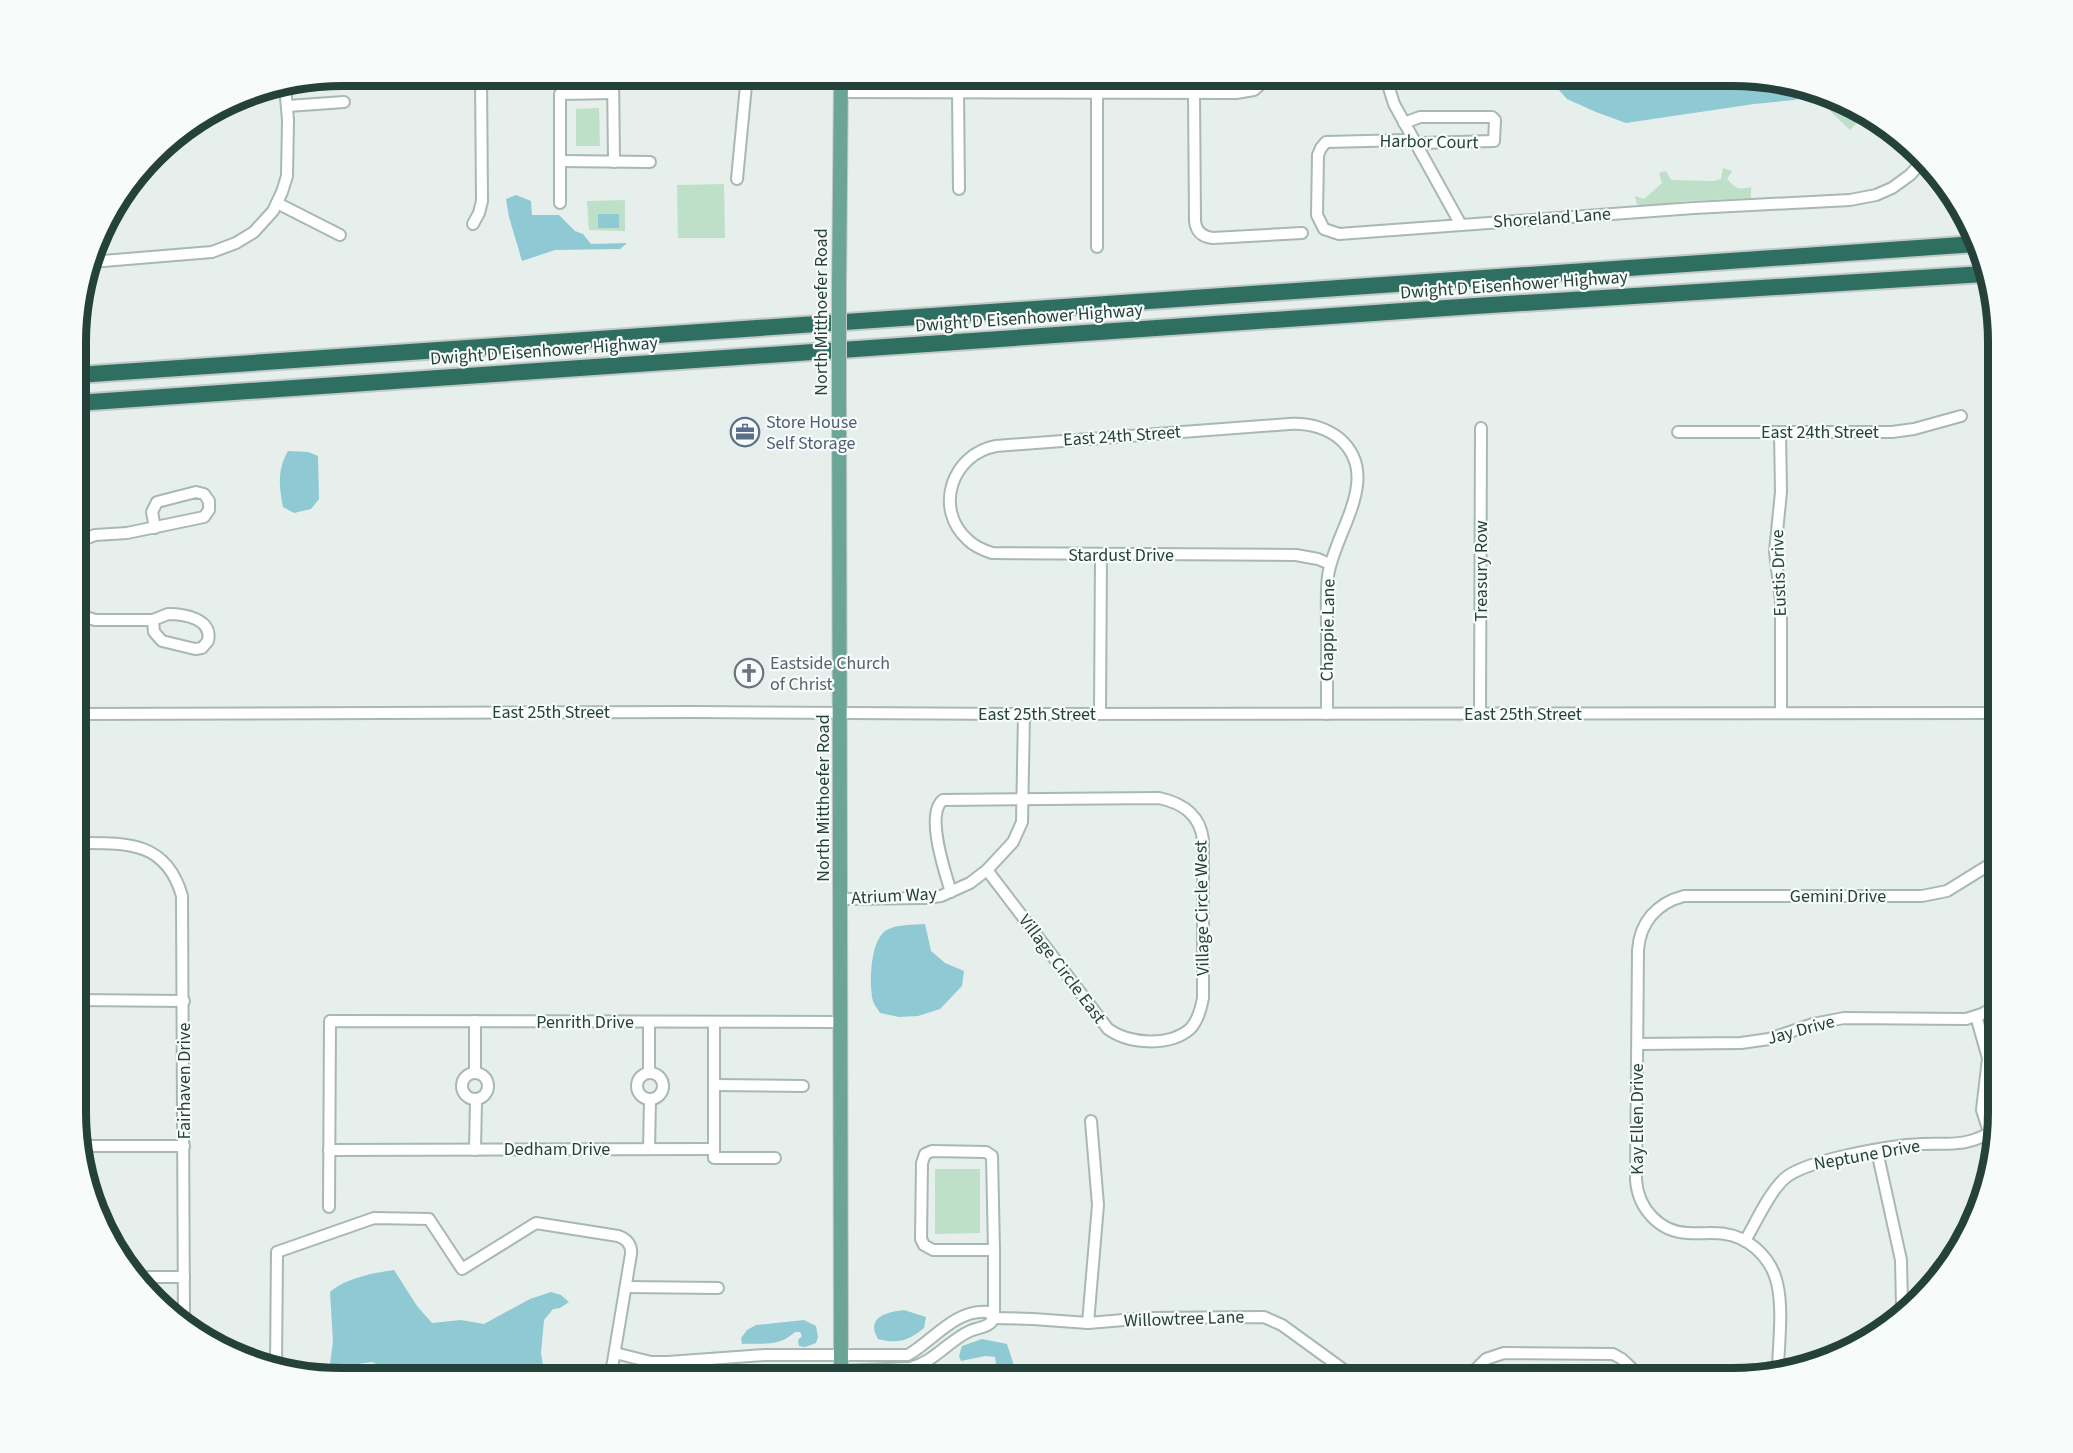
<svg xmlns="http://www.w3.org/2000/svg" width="2073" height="1453" font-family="'Source Sans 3',sans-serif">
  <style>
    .green { fill: #bfe0c8 }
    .water { fill: #8ec9d4 }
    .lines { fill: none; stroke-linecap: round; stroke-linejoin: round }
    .minor-casing { stroke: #a8b8b2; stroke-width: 14 }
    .major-casing { stroke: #c2cac8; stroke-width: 16 }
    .highway-casing { stroke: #c2cac8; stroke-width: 20 }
    .minor { stroke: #fff; stroke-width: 10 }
    .major { stroke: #6aa596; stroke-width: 14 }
    .highway { stroke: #2f6f62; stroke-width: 16 }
    .major-bridge-casing { stroke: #c2cac8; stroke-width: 16; stroke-linecap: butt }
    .major-bridge { stroke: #6aa596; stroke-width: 14 }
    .labels { text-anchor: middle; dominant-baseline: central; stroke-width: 4.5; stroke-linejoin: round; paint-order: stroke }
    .street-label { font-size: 18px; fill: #24423a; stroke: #f7fbf9 }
    .service-label { font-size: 18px; fill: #4e5e75; stroke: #f7fbf9; text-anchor: start }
    .worship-label { font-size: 18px; fill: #5b616d; stroke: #f7fbf9; text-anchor: start }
    .rim { fill: none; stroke: #24423a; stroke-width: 8 }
  </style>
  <rect width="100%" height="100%" fill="#e6efeb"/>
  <!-- green -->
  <g class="green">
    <path d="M1840 101 1865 115 1850 130 1830 111Z"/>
    <path d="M599 108 600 146H576V109Z"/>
    <path d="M1723 168 1732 171 1727 179C1737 189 1737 190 1751 187V198L1685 201 1648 207 1637 204 1635 196 1644 199 1662 183 1659 173 1666 171 1671 180 1714 181 1721 179Z"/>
    <path d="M724 184 725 238H678L677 185Z"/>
    <path d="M625 200V231L589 230 587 201Z"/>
    <path d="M935 1169H980V1233L935 1234Z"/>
  </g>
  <!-- water -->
  <g class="water">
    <path d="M1315 75H1364V80C1352 88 1331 87 1318 82Z"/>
    <path d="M1548 75 1748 76 1822 92 1794 100 1754 104 1626 123 1596 112 1567 99 1550 80Z"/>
    <path d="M516 195 531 201 532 215H559L575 231 583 234 591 244 627 243 620 249 555 250 522 261 509 217 506 199Z"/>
    <path d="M619 214V228H598V214Z"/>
    <path d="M288 451 308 452 318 456 319 499 311 509 294 513 283 507C279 486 277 470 288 451Z"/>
    <path d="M925 924 931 951 945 963 964 971 962 986 940 1009 918 1016 899 1017 880 1013C878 1009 874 1005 873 1001 869 985 870 944 884 932 893 924 914 925 925 924Z"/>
    <path d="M394 1270 417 1306 432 1323 461 1320 484 1324 530 1299 551 1292 561 1295 569 1302 560 1308 553 1309 544 1320 541 1353 544 1372 541 1378 404 1377 372 1362 358 1364 351 1370 341 1374 330 1364 333 1342 330 1292C346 1278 373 1273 394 1270Z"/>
    <path d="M904 1310 926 1317 924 1328C908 1341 898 1344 878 1339 865 1317 887 1312 904 1310Z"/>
    <path d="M804 1320 816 1326 818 1337 816 1343 805 1347 799 1346 798 1340 802 1336 800 1332H795C779 1347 764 1343 742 1344L741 1338 747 1330 756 1325Z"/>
    <path d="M982 1339 1007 1344 1018 1378H998L995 1357 985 1356 961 1361 959 1356 962 1346Z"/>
  </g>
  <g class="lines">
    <!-- minor casing -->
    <g class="minor-casing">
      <g id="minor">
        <path d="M613 75 614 162"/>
        <path d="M1385 75 1394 104 1461 225"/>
        <path d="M841 92 1236 93 1254 90 1271 75"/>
        <path d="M958 92 959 189"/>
        <path d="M1097 93V247"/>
        <path d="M1194 93 1195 221C1196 231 1202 237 1213 238L1302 233"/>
        <path d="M288 106 344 102"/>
        <path d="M1404 123 1420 117H1492L1495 120 1494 141 1421 143 1407 140 1326 142 1321 148 1318 155 1317 215 1324 229 1339 234 1694 208 1850 200 1876 195 1892 188 1910 175 1921 163"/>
        <path d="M560 161 650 162"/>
        <path d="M737 179 747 75"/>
        <path d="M277 203 340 235"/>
        <path d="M560 203V94L613 93"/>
        <path d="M473 224 479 213 482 201 481 75"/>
        <path d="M91 262 212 252 236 243 254 232 273 211 282 192 287 176 288 120 285 86"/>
        <path d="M1678 432H1892L1914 429 1961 416"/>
        <path d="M1780 432 1781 492 1775 552 1781 601V713"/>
        <path d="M77 545 85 539 95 535 127 533 204 517 209 510V501L204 494 196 492 157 502 152 512 155 528"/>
        <path d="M77 614 95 620H153"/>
        <path d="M168 614C185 614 213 619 208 641L202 648 195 649 162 641 154 632 153 620Z"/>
        <path d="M1995 713 1993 811 1997 832"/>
        <path d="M77 714 693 712 1024 714 1997 713"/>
        <path d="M1100 714 1101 555"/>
        <path d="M1327 714C1327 685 1327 656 1327 626 1327 610 1326 592 1328 576 1334 533 1383 477 1340 439 1325 427 1308 423 1289 424L996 446C952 454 933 509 968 540 975 547 983 550 992 553L1296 555 1318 559 1330 564"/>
        <path d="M1480 714 1481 428"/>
        <path d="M77 843C125 843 166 840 182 896L184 1325"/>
        <path d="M951 892C945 872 925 814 943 800L1159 798C1182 803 1200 814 1203 840V998C1201 1009 1198 1021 1190 1029 1169 1047 1129 1044 1108 1029L987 870"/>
        <path d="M841 899 925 898 941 896 970 883 987 870 1013 842 1022 822 1024 714"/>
        <path d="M77 1000 184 1001"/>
        <path d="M1976 1016 1988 1058 1982 1110 1994 1147"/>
        <path d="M475 1021V1073"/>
        <path d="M714 1022V1158H775"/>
        <path d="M1638 1044 1741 1043 1769 1039 1813 1024 1844 1018 1966 1019 1982 1014 1997 1005"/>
        <circle cx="650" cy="1086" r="13"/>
        <circle cx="475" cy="1086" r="13"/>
        <path d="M649 1073V1022"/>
        <path d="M714 1085 803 1086"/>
        <path d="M77 1146H184"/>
        <path d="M649 1149 650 1100"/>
        <path d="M329 1150 714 1149"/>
        <path d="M475 1150 476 1100"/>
        <path d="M932 1151 986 1152 992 1156 994 1250H933L924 1245 921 1239 922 1163 925 1154Z"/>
        <path d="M1877 1151 1901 1260 1902 1307"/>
        <path d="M329 1207 330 1021 841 1022"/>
        <path d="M1745 1241C1756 1222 1769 1193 1784 1179 1804 1160 1893 1145 1922 1144 1947 1143 1965 1147 1989 1133"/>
        <path d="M139 1277H184"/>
        <path d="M626 1287 718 1288"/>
        <path d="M994 1318V1250"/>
        <path d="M1088 1323 1098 1205 1091 1121"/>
        <path d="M615 1353 651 1362H668L765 1355H908C934 1340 955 1309 988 1312L994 1318 1033 1319 1088 1323 1148 1318 1264 1317 1282 1325 1355 1378"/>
        <path d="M1778 1367C1779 1340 1784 1301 1775 1276 1767 1254 1747 1237 1725 1234 1713 1232 1700 1234 1688 1233 1659 1232 1638 1208 1636 1180L1638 950C1640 922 1657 903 1684 896H1922L1947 891 1997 860"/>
        <path d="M276 1368 277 1252 374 1218 429 1219 462 1269 536 1223 618 1236C627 1239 632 1245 631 1254L613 1362 609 1378"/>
        <path d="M611 1371 663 1378 740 1371H841L910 1368C934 1362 948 1341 970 1331 979 1327 989 1328 994 1318"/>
        <path d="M1467 1378 1486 1359 1504 1353 1613 1354 1622 1359 1642 1378"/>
      </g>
    </g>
    <!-- major casing -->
    <g class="major-casing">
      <g id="major">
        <path d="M839 290 841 75"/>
        <path d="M839 381 841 1378"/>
      </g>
    </g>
    <!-- highway casing -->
    <g class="highway-casing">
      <g id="highway">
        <path d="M77 375 1976 244"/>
        <path d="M77 403 1475 306 1984 274"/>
      </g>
    </g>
    <!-- minor -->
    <use href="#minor" class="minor"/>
    <!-- major -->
    <use href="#major" class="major"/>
    <!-- highway -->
    <use href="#highway" class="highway"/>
    <!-- major-bridge casing -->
    <g class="major-bridge-casing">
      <path id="major-bridge" d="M839 381V290"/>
    </g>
    <!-- major-bridge -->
    <use href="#major-bridge" class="major-bridge"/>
  </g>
  <!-- icons -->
  <defs>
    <g id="office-ring" transform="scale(1.5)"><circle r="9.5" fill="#f7fbf9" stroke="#5c6f8a" stroke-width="1.5"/><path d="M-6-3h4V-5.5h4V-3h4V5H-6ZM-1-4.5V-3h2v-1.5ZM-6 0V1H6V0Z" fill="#5c6f8a"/></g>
    <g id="church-ring" transform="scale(1.5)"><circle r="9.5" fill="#f7fbf9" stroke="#6b7280" stroke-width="1.5"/><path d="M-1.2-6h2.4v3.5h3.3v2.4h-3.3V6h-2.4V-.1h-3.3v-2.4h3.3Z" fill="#6b7280"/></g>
  </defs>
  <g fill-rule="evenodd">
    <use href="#office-ring" x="745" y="432"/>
    <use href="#church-ring" x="749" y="673"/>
  </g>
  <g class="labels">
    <!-- street labels -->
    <g class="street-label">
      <text transform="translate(1429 142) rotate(1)">Harbor Court</text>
      <text transform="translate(1552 218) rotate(-4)">Shoreland Lane</text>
      <text transform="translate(1514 285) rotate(-4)">Dwight D Eisenhower Highway</text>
      <text transform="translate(821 312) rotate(-90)">North Mitthoefer Road</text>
      <text transform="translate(1029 318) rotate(-4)">Dwight D Eisenhower Highway</text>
      <text transform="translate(544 351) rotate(-4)">Dwight D Eisenhower Highway</text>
      <text x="1820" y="432">East 24th Street</text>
      <text transform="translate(1122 436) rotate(-4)">East 24th Street</text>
      <text x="1121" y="555">Stardust Drive</text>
      <text transform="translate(1481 571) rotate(-90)">Treasury Row</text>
      <text transform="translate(1779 573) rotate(-92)">Eustis Drive</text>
      <text transform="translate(1328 630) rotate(-89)">Chappie Lane</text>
      <text x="551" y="712">East 25th Street</text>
      <text x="1037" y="714">East 25th Street</text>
      <text x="1523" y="714">East 25th Street</text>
      <text transform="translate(823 798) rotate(-90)">North Mitthoefer Road</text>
      <text transform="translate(894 896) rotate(-3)">Atrium Way</text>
      <text x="1838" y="896">Gemini Drive</text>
      <text transform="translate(1202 908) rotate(-91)">Village Circle West</text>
      <text transform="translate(1062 969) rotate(53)">Village Circle East</text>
      <text x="585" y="1022">Penrith Drive</text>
      <text transform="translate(1801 1030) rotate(-15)">Jay Drive</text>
      <text transform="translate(184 1081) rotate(-90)">Fairhaven Drive</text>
      <text transform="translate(1637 1119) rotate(-90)">Kay Ellen Drive</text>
      <text x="557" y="1149">Dedham Drive</text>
      <text transform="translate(1867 1155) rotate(-10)">Neptune Drive</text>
      <text transform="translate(1184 1319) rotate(-2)">Willowtree Lane</text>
    </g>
    <!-- service labels -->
    <g class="service-label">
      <text x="766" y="422">Store House<tspan x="766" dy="21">Self Storage</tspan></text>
    </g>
    <!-- worship labels -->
    <g class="worship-label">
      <text x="770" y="663">Eastside Church<tspan x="770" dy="21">of Christ</tspan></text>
    </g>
  </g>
  <!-- crop -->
  <path d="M0 0H2073V1453H0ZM342 86H1732A256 256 0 0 1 1988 342V1112A256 256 0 0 1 1732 1368H342A256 256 0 0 1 86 1112V342A256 256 0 0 1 342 86Z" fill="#f7fbf9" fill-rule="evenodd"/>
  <path class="rim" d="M342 86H1732A256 256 0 0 1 1988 342V1112A256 256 0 0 1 1732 1368H342A256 256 0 0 1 86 1112V342A256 256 0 0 1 342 86Z"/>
</svg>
